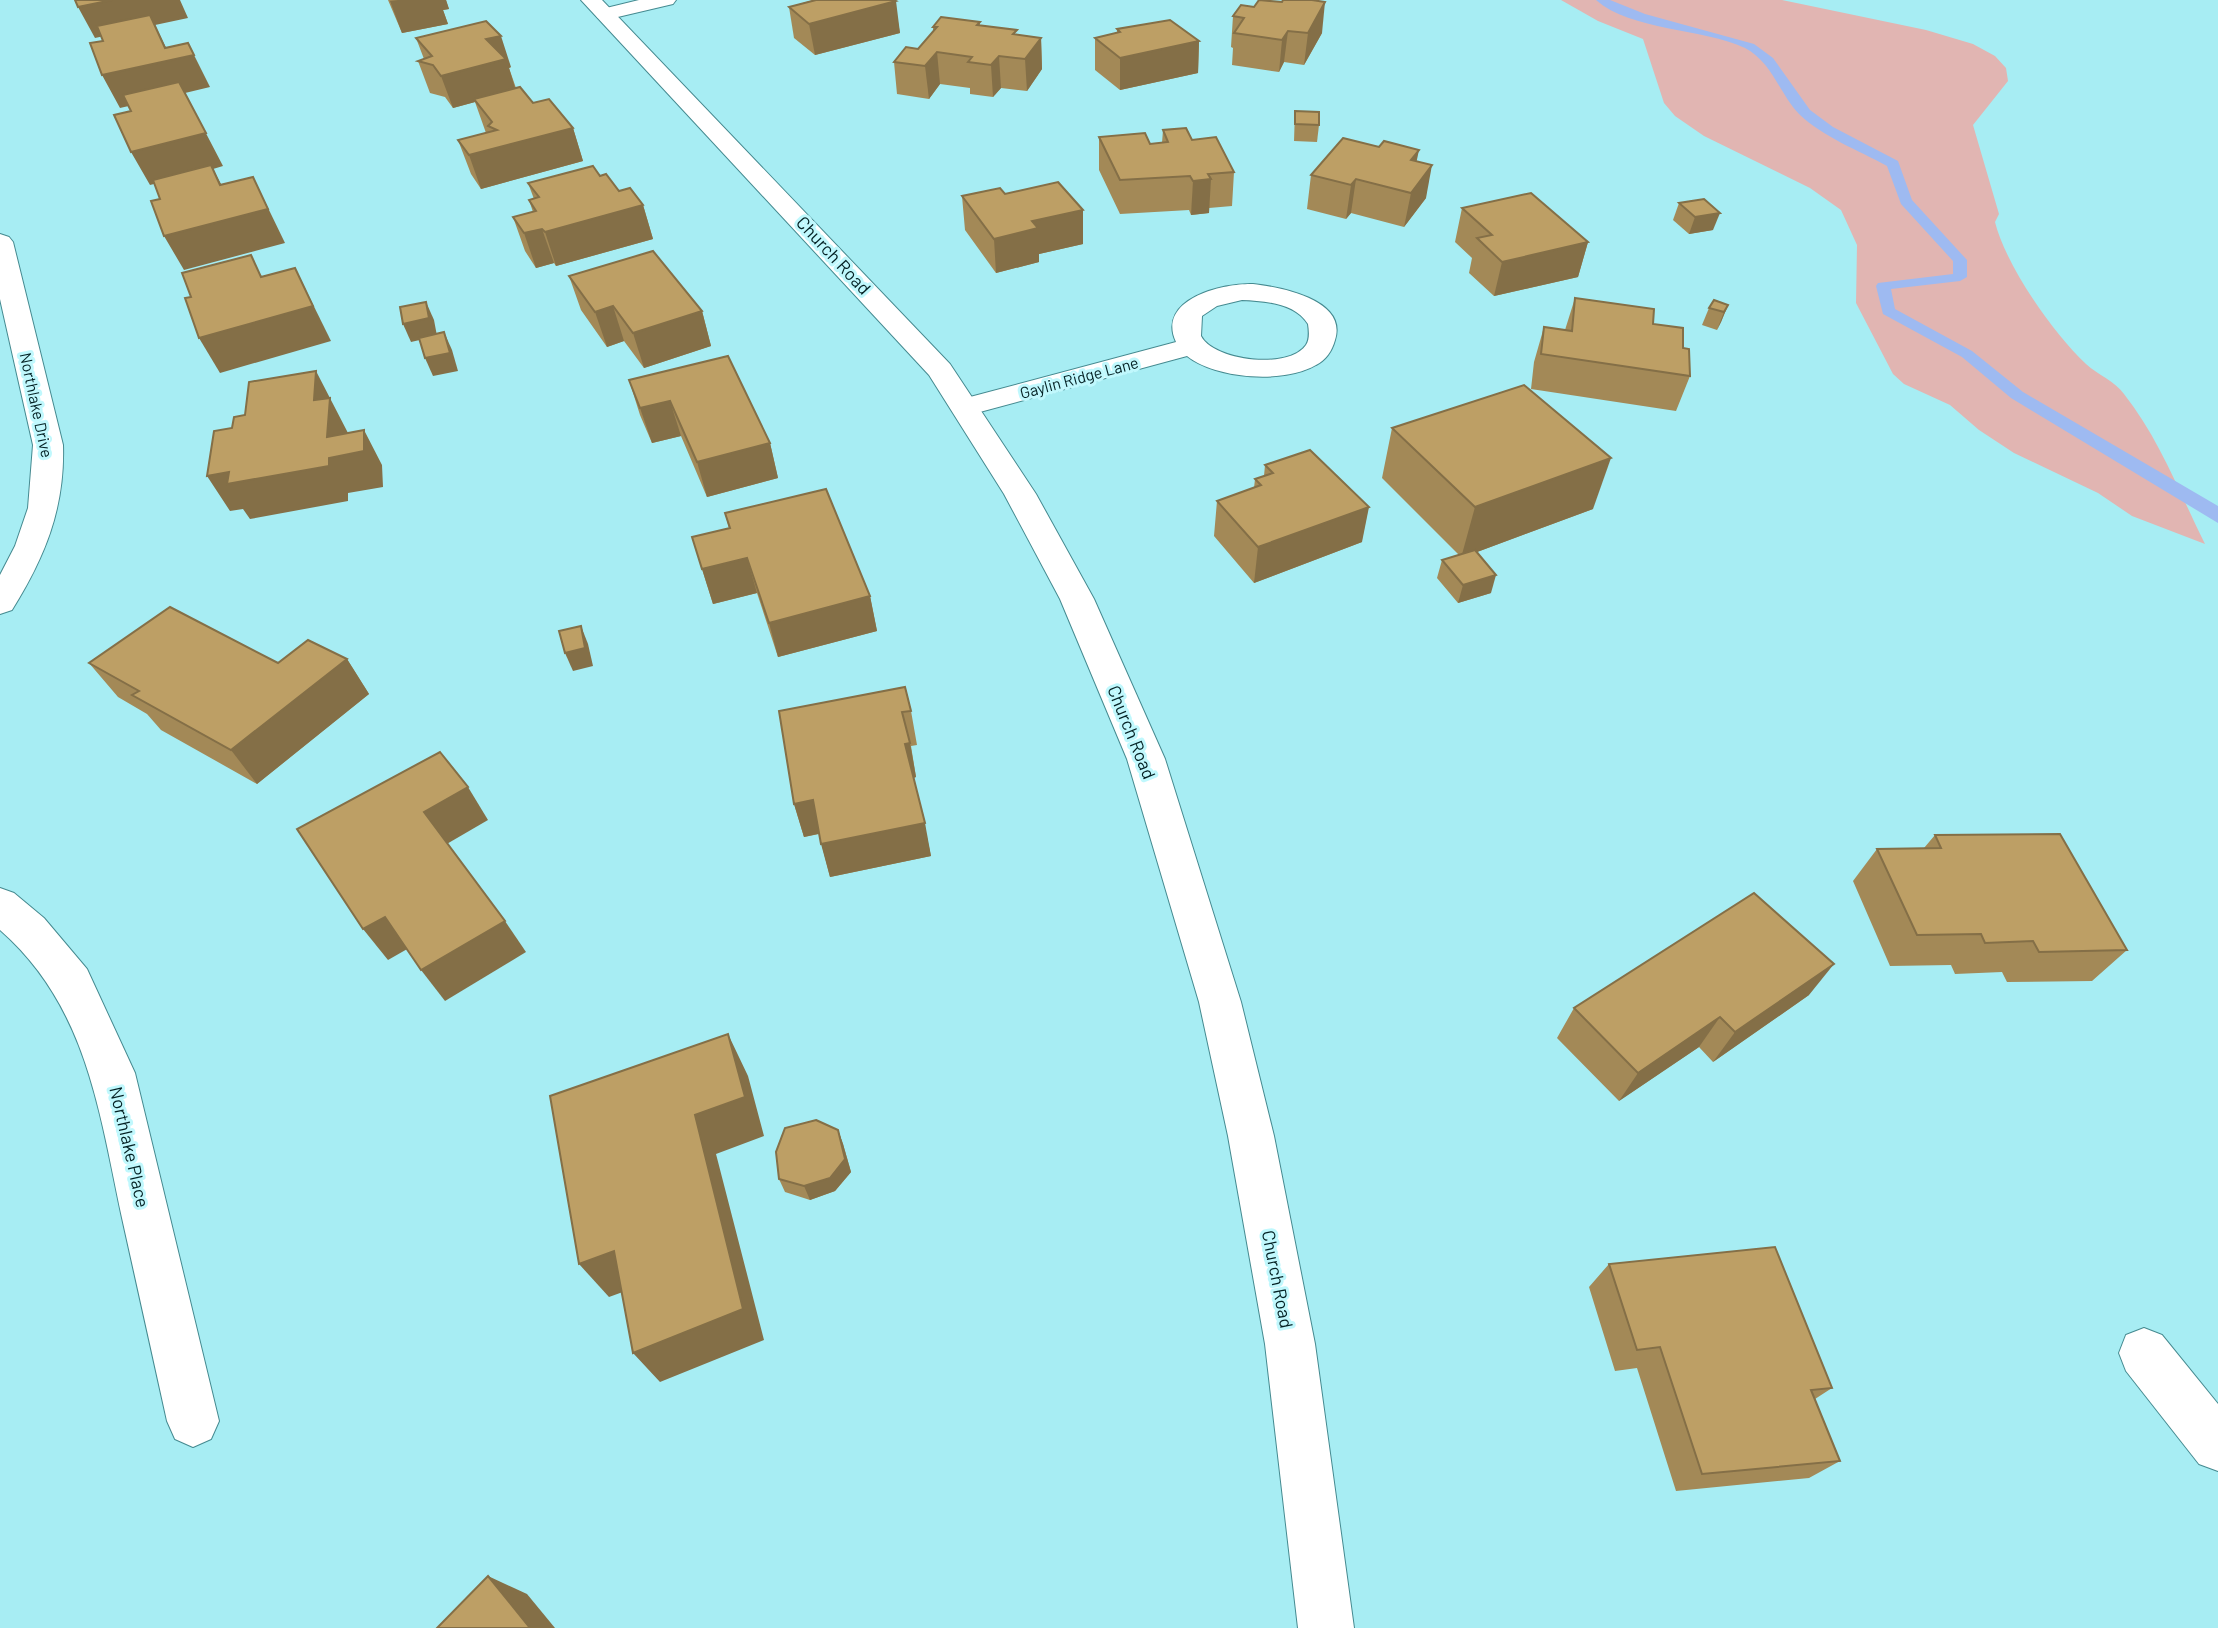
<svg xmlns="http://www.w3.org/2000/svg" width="2218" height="1628" font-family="Barlow,sans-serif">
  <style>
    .green { fill: #e1b5b2 }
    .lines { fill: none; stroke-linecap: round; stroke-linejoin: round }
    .stream { fill: #9ebaf1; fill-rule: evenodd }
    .minor-casing { stroke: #458a90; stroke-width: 2 }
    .tertiary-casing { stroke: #458a90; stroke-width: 2 }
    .minor { fill: #fff; fill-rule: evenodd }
    .tertiary { fill: #fff; fill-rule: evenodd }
    .wall { fill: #a38957 }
    .shaded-wall { fill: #846f47 }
    .building { fill: #bd9f65; stroke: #846f47; stroke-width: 2 }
    .labels { text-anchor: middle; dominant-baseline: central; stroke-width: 6; stroke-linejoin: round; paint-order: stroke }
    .far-street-label { font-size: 16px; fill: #032023; stroke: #c0f8fd }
    .street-label { font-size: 18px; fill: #032023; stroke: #c0f8fd }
  </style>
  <rect width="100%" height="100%" fill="#a7edf3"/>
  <!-- green -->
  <path class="green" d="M1561 0H1782L1926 30 1973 44 1995 56 2006 68 2008 81 1973 125 1999 214 1995 222C2006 266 2053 333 2086 364 2098 375 2115 381 2124 394 2159 438 2180 494 2205 544L2132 516 2098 493 2014 453 1979 430 1950 405 1904 384 1893 374 1856 303 1857 245 1841 210 1810 188 1704 136 1675 116 1664 103 1643 39 1598 21Z"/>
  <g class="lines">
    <!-- stream -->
    <path class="stream" d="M1596 0H1610L1645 14 1754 44 1773 58 1810 110 1833 127 1898 161 1912 200 1967 260V277L1960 281 1891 289 1895 309 1972 351 2023 392 2218 506V523L2011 398 1962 357 1883 314 1876 286 1878 283 1953 274V261L1901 204 1887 166C1858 150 1823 137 1799 114 1779 93 1772 62 1745 48 1703 28 1631 31 1596 0Z"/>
    <!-- minor casing -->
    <g class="minor-casing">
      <g id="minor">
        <path d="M639 0H676L673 4 605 20 598 18 595 14 598 10Z"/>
        <path d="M0 234 9 237 13 242 63 445C65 508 45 557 12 610L0 614V575L15 546 28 508 33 445 0 299Z"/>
        <path d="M1253 284C1279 287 1348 299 1335 340 1332 351 1326 360 1316 365 1284 384 1216 379 1187 356L965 416 955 413 950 407 955 401 1176 342C1156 299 1223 283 1253 284ZM1242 300C1265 301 1295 303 1308 324 1309 331 1310 339 1306 345 1289 370 1214 361 1201 336L1202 316 1217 306Z"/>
        <path d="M0 888 14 893 44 918 87 969 135 1073 219 1421 211 1439 193 1447 175 1439 167 1421C152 1353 137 1285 122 1218 99 1111 87 1006 0 930Z"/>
        <path d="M2144 1328 2162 1335 2218 1404V1471L2199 1464 2126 1371 2119 1353 2126 1335Z"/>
      </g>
    </g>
    <!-- tertiary casing -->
    <g class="tertiary-casing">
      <path id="tertiary" d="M581 0H602L950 364 1036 494 1094 599 1165 759 1241 1002 1274 1136 1315 1344 1354 1628H1298L1265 1344 1228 1136 1199 1002 1127 759 1060 599 1004 494 929 375Z"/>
    </g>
    <!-- minor -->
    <use href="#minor" class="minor"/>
    <!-- tertiary -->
    <use href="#tertiary" class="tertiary"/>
  </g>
  <!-- wall -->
  <g class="wall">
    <path d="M388 0H446L449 9 443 10 448 24 402 33Z"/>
    <path d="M813 0H894L900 33 815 55 794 38 789 7Z"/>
    <path d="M1233 16 1322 33 1304 65 1284 62 1279 72 1232 65 1233 48 1231 47Z"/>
    <path d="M980 22V26L1018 35 1041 38 1042 69 1027 91 1001 88 993 97 970 94V88L940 84 929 99 897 94 894 62 918 49 933 31V27Z"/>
    <path d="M1117 29 1199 41 1198 73 1120 90 1095 70V38L1117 33Z"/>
    <path d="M416 38 511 67 509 68 516 88 533 103 573 128 583 161 481 189 471 174 458 140 486 133 475 102 453 108 445 97 430 93 418 61 424 59Z"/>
    <path d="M1295 111 1319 125 1317 142 1294 141Z"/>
    <path d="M1163 130 1192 140 1234 172 1232 206 1209 208V213L1191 215 1189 210 1120 214 1099 170V137L1150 144 1162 143Z"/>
    <path d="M1416 161 1426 198 1404 227 1351 213 1346 219 1307 209 1311 175Z"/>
    <path d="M600 176 619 191 643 205 653 239 556 266 554 263 536 268 525 251 513 217 533 212 529 200 534 199 528 183Z"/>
    <path d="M1005 194 1083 244 1039 254V262L996 273 965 230 962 196Z"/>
    <path d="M1679 203 1713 230 1689 234 1673 220Z"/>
    <path d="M1462 208 1588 242 1578 277 1494 296 1469 273 1472 258 1455 242Z"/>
    <path d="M569 276 702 311 711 346 644 368 624 341 607 347 581 310Z"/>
    <path d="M1575 298 1653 324 1683 348 1690 376 1676 411 1531 389 1534 362 1544 327 1565 330Z"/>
    <path d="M1728 305 1721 322 1717 330 1702 325 1709 308Z"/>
    <path d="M629 380 770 443 778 478 707 497 681 436 652 443 640 415Z"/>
    <path d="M1392 428 1593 509 1477 552 1491 593 1458 603 1437 578 1442 560 1459 555 1382 478Z"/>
    <path d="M1265 465 1362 542 1254 583 1214 536 1217 501 1254 488 1255 479 1264 476Z"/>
    <path d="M725 513 870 596 877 631 778 657 757 593 713 604 692 537 729 529Z"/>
    <path d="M347 659 369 694 257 784 161 730 147 714 118 697 89 663H278Z"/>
    <path d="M779 711H911L917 745 911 746 916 777 914 778 931 856 830 877 819 834 804 837 794 804Z"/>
    <path d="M1935 835 2127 950 2092 981 2007 982 2002 972 1955 974 1951 965 1890 966 1853 881 1877 849 1924 848Z"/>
    <path d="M1809 995 1713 1062 1699 1047 1619 1101 1557 1038 1574 1008Z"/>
    <path d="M838 1130 843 1144 851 1172 835 1191 810 1200 785 1192 779 1179Z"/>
    <path d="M1609 1264 1832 1388 1815 1399 1840 1461 1809 1478 1676 1491 1637 1368 1615 1371 1589 1287Z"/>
  </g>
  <!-- shaded-wall -->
  <g class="shaded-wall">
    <path d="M112 0H180L188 18 155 25 172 60 188 43 210 87 185 93 223 166 213 169 229 199 253 177 285 243 184 270 164 236 220 185 213 169 150 185 131 152 185 93 120 108 102 75 155 25 95 38 78 7Z"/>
    <path d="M398 0H446L449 9 443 10 448 24 402 33 390 1Z"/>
    <path d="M896 1 900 33 815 55 809 24Z"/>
    <path d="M1325 2 1322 33 1304 65 1308 33Z"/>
    <path d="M1288 31 1284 62 1279 72 1282 40Z"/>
    <path d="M501 36 511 67 509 68 516 91 474 99 475 102 453 108 441 76 486 39Z"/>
    <path d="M1041 38 1042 69 1027 91 1025 59Z"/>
    <path d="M1199 41 1198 73 1120 90V58Z"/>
    <path d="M937 52 940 84 929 99 925 66Z"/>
    <path d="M999 56 1001 88 993 97 991 65Z"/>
    <path d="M573 128 583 161 481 189 469 155Z"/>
    <path d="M1419 150 1412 183 1405 193 1411 160Z"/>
    <path d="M1432 165 1426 198 1404 227 1411 193Z"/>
    <path d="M1211 179 1209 213 1191 215 1193 181Z"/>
    <path d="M1356 179 1351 213 1346 219 1351 185Z"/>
    <path d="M643 205 653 239 556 266 545 232Z"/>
    <path d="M1083 210V244L1039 254V262L996 273 994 239 1032 221Z"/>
    <path d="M1720 213 1713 230 1689 234 1695 217Z"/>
    <path d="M542 229 554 263 536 268 524 233Z"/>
    <path d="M1588 242 1578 277 1494 296 1502 262Z"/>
    <path d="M295 268 331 341 220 373 199 338Z"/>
    <path d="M426 302 434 320 437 336 411 342 403 324Z"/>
    <path d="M1728 305 1721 322 1717 330 1724 312Z"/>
    <path d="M613 306 624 341 607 347 595 312Z"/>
    <path d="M702 311 711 346 644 368 633 333Z"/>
    <path d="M444 332 452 350 458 371 433 376 425 358Z"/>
    <path d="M316 371 348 433 364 430 382 465 383 487 348 493V501L250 519 243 509 230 511 207 476 327 437 314 400Z"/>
    <path d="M670 401 681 436 652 443 640 408Z"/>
    <path d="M770 443 778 478 707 497 697 462Z"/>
    <path d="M1611 458 1593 509 1461 558 1475 507Z"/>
    <path d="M1369 507 1362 542 1254 583 1258 547Z"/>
    <path d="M747 558 757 593 713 604 702 569Z"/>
    <path d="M1496 575 1491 593 1458 603 1463 585Z"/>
    <path d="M870 596 877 631 778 657 769 623Z"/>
    <path d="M581 626 588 644 593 666 573 671 565 653Z"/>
    <path d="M347 659 369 694 257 784 231 750Z"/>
    <path d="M910 743 916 777 912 778 905 744Z"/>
    <path d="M468 787 488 820 445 845 424 812Z"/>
    <path d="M813 800 822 833 804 837 794 804Z"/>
    <path d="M925 823 931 856 830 877 821 844Z"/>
    <path d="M385 917 409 948 388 960 363 929Z"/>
    <path d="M505 921 526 952 445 1001 421 970Z"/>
    <path d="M1834 964 1809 995 1713 1062 1735 1032Z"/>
    <path d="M1720 1017 1699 1047 1619 1101 1638 1073Z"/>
    <path d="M728 1034 748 1076 764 1136 716 1154 764 1340 660 1382 633 1353 695 1115Z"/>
    <path d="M838 1130 843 1144 851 1172 835 1191 810 1200 804 1186Z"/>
    <path d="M614 1251 642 1285 609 1297 579 1264Z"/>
    <path d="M488 1576 527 1594 555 1628H530Z"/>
  </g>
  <!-- building -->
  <g class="building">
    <path d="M75 0H112L78 7Z"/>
    <path d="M816 0H894L896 1 809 24 789 7Z"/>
    <path d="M1259 0 1282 2 1283 0H1312L1325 2 1308 33 1288 31 1282 40 1234 33 1244 18 1233 16 1241 5 1254 7Z"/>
    <path d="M150 15 165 48 188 43 194 55 102 75 90 43 103 41 97 26Z"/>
    <path d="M941 17 980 22 977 25 1017 30 1013 34 1041 38 1025 59 999 56 991 65 968 62 972 57 937 52 925 66 894 62 906 47 918 49 937 27H933Z"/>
    <path d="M1170 20 1199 41 1120 58 1095 38 1120 32 1117 29Z"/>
    <path d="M486 21 501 36 486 39 506 59 441 76 433 65 418 61 432 56 416 38Z"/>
    <path d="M179 82 206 133 131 152 114 115 131 111 123 95Z"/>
    <path d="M520 87 533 103 549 99 573 128 469 155 458 140 497 130 488 126 492 122 474 99Z"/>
    <path d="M1295 111 1319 112V125L1295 124Z"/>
    <path d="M1186 128 1192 140 1216 137 1234 172 1208 174 1211 179 1193 181 1190 176 1120 180 1099 137 1145 133 1150 144 1168 142 1163 130Z"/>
    <path d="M1343 138 1379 147 1384 141 1419 150 1411 160 1432 165 1411 193 1356 179 1351 185 1311 175Z"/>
    <path d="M211 165 220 185 253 177 268 209 164 236 151 201 160 199 153 180Z"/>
    <path d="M593 166 600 176 606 174 619 191 630 188 643 205 545 232 542 229 524 233 513 217 536 211 529 200 539 197 528 183Z"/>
    <path d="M1058 182 1083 210 1032 221 1038 228 994 239 962 196 1000 188 1005 194Z"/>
    <path d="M1531 193 1588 242 1502 262 1477 238 1492 235 1462 208Z"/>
    <path d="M1704 199 1720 213 1695 217 1679 203Z"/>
    <path d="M653 251 702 311 633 333 613 306 595 312 569 276Z"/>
    <path d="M251 255 261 277 295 268 313 306 199 338 185 298 191 297 182 273Z"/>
    <path d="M1575 298 1654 309 1653 324 1683 328V348L1689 349 1690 376 1541 354 1544 327 1572 331Z"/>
    <path d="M1714 300 1728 305 1724 312 1709 308Z"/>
    <path d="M426 302 429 318 403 324 400 307Z"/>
    <path d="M444 332 450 353 425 358 419 338Z"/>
    <path d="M728 356 770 443 697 462 670 401 640 408 629 380Z"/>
    <path d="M316 371 314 400 330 398 327 437 364 430V451L329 458V466L227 484 229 472 207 476 214 431 232 428 234 417 245 415 249 382Z"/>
    <path d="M1524 385 1611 458 1475 507 1392 428Z"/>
    <path d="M1310 450 1369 507 1258 547 1217 501 1261 485 1255 479 1273 473 1265 465Z"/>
    <path d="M826 489 870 596 769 623 747 558 702 569 692 537 730 528 725 513Z"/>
    <path d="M1475 550 1496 575 1463 585 1442 560Z"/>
    <path d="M170 607 278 663 308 640 347 659 231 750 132 695 139 691 89 663Z"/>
    <path d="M581 626 585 648 565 653 559 631Z"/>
    <path d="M905 687 911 711 902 712 910 743 905 744 925 823 821 844 813 800 794 804 779 711Z"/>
    <path d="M440 752 468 787 424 812 505 921 421 970 385 917 363 929 297 829Z"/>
    <path d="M2060 834 2127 950 2039 952 2033 941 1985 943 1981 934 1917 935 1877 849 1941 848 1935 835Z"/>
    <path d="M1754 893 1834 964 1735 1032 1720 1017 1638 1073 1574 1008Z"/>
    <path d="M728 1034 745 1097 695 1115 743 1309 633 1353 614 1251 579 1264 550 1096Z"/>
    <path d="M816 1120 838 1130 845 1159 830 1178 804 1186 779 1179 776 1152 785 1128Z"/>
    <path d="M1775 1247 1832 1388 1811 1390 1840 1461 1702 1474 1660 1347 1637 1350 1609 1264Z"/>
    <path d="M488 1576 530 1628H437Z"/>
  </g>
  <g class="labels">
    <!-- far-street labels -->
    <g class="far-street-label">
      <text transform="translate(1079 377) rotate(-15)">Gaylin Ridge Lane</text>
      <text transform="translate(37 405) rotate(78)">Northlake Drive</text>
    </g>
    <!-- street labels -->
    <g class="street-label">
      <text transform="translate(834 255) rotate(47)">Church Road</text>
      <text transform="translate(1132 732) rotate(68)">Church Road</text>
      <text transform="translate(130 1147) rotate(77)">Northlake Place</text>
      <text transform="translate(1278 1279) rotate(79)">Church Road</text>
    </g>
  </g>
</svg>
